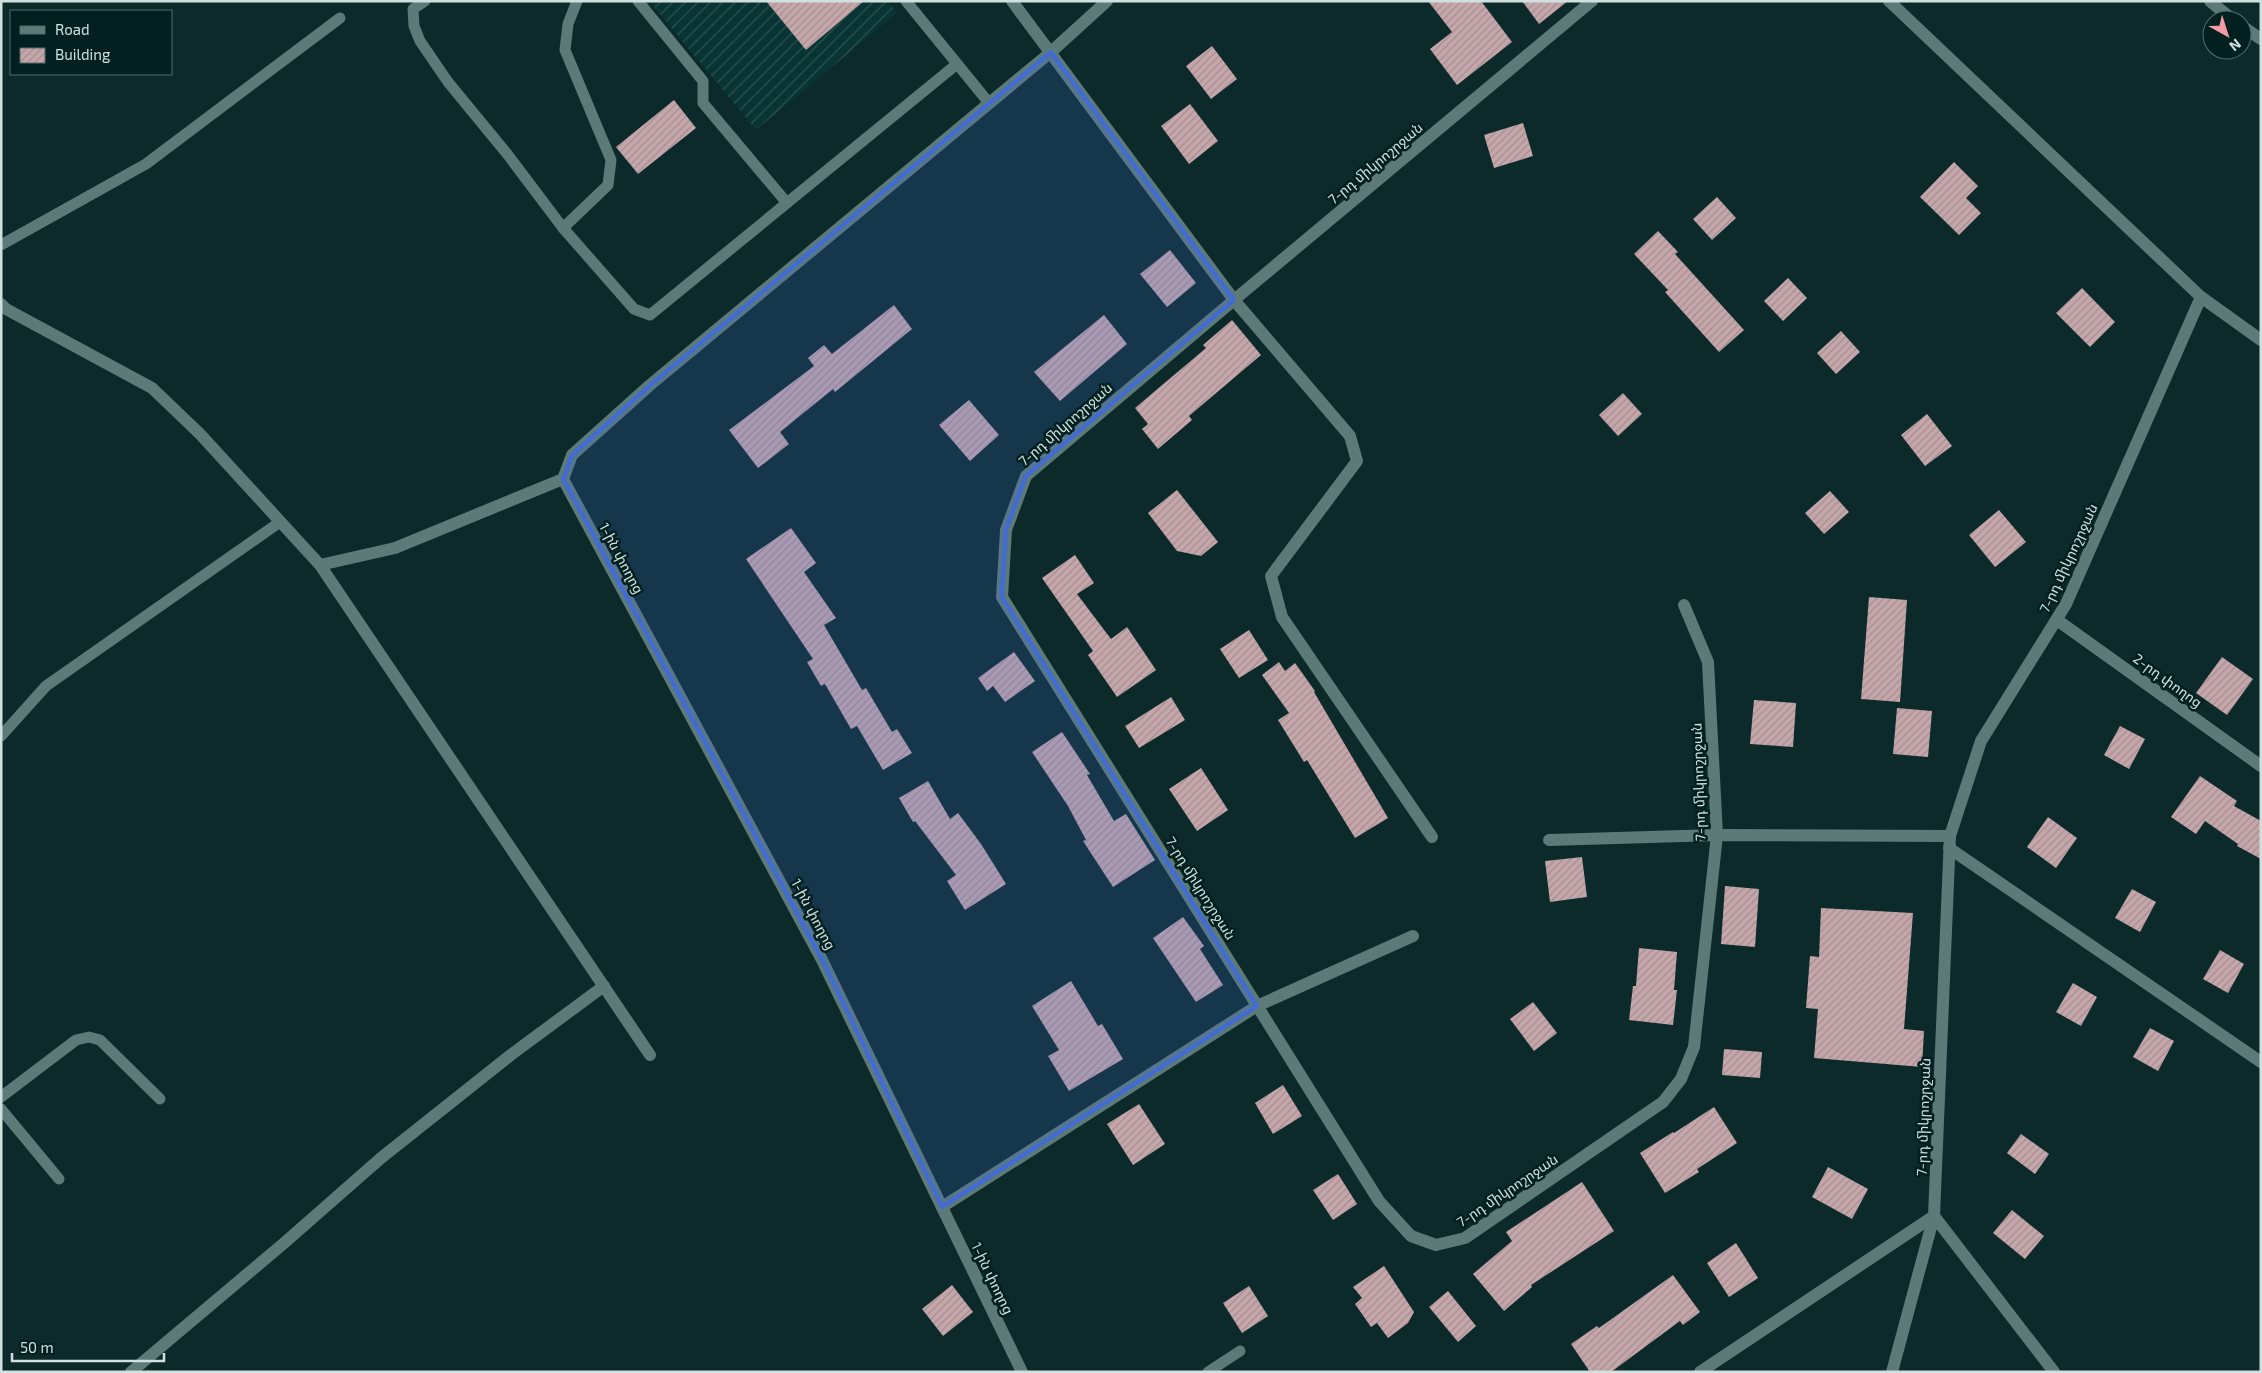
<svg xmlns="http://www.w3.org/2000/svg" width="2262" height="1373" font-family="'Exo 2','Noto Sans Armenian',sans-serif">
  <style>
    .industrial { fill: url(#industrial-furrows) }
    .building { fill: url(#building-hatch) }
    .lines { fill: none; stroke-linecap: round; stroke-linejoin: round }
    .lane { stroke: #5b7a78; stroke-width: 11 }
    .street { stroke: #5b7a78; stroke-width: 12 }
    .secondary { stroke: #5b7a78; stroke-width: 12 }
    .marked { fill: #416bd9; fill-opacity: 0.2; stroke: #416bd9; stroke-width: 4; stroke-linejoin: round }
    .labels { text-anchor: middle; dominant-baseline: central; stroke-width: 5; stroke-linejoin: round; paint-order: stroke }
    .street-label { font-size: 14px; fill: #cfe0de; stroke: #02201f }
  </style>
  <defs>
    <pattern id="industrial-furrows" width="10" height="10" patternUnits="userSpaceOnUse" patternTransform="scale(1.25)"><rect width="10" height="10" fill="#083533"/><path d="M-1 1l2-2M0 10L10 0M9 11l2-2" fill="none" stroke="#2b5250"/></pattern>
    <pattern id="building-hatch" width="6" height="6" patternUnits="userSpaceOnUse" patternTransform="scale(1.25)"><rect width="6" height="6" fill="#c5a6aa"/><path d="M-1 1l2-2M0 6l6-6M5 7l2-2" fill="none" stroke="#a38d90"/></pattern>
  </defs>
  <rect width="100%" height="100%" fill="#0b2a29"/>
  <!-- industrial -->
  <path class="industrial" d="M649 1H888L897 13 756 130Z"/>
  <!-- building -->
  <g class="building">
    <path d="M766 1H864L806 50Z"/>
    <path d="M1428 1H1481L1512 42 1457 85 1430 49 1452 32Z"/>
    <path d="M1522 1H1568L1539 24Z"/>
    <path d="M1212 46 1237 79 1211 99 1186 66Z"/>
    <path d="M674 100 696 128 638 174 616 147Z"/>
    <path d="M1190 104 1218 141 1189 164 1161 126Z"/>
    <path d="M1523 123 1533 156 1494 168 1484 135Z"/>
    <path d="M1954 162 1978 186 1966 198 1981 213 1959 235 1920 197Z"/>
    <path d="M1717 197 1736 218 1712 240 1693 219Z"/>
    <path d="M1658 231 1678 252 1675 254 1744 330 1719 352 1665 292 1668 290 1634 254Z"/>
    <path d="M1170 250 1196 283 1167 307 1140 274Z"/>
    <path d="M1788 278 1807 298 1783 321 1764 301Z"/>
    <path d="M2082 288 2115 322 2090 347 2056 313Z"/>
    <path d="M894 305 912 329 835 392 833 389 780 432 789 444 758 468 729 430 814 366 808 358 824 345 832 354Z"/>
    <path d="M1104 315 1127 344 1060 401 1034 372Z"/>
    <path d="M1232 320 1261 355 1189 416 1192 420 1158 449 1142 429 1148 424 1135 408 1206 348 1203 345Z"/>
    <path d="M1841 331 1860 352 1836 374 1817 353Z"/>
    <path d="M1623 393 1642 414 1618 436 1599 415Z"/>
    <path d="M969 400 999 435 970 461 939 425Z"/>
    <path d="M1927 414 1952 446 1925 466 1901 435Z"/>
    <path d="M1177 490 1218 542 1201 556 1177 551 1148 513Z"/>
    <path d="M1830 491 1849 512 1824 534 1805 513Z"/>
    <path d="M1999 510 2026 542 1995 567 1969 535Z"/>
    <path d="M791 528 816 563 804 572 836 618 824 625 862 690 866 688 892 732 897 729 912 753 883 770 857 726 851 729 825 684 821 686 807 662 813 659 746 559Z"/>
    <path d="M1075 555 1094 583 1077 594 1111 639 1127 627 1156 670 1117 697 1088 655 1093 651 1042 578Z"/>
    <path d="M1869 597 1907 600 1900 702 1861 699Z"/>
    <path d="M1249 630 1268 660 1239 678 1220 649Z"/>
    <path d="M1014 652 1035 681 1005 702 993 686 987 691 978 678Z"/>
    <path d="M2222 657 2253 679 2227 715 2196 693Z"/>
    <path d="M1279 662 1285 671 1295 663 1315 691 1314 692 1388 818 1355 838 1307 760 1304 762 1278 720 1289 713 1262 675Z"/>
    <path d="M1171 697 1185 720 1139 748 1125 726Z"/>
    <path d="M1754 700 1796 703 1793 747 1750 744Z"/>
    <path d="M1897 708 1932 711 1928 757 1893 754Z"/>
    <path d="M2120 726 2145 739 2129 769 2104 755Z"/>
    <path d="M1062 732 1090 774 1087 775 1114 821 1126 814 1155 860 1113 887 1083 841 1086 840 1068 806 1032 752Z"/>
    <path d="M1201 768 1228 810 1197 831 1169 789Z"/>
    <path d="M2200 776 2237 801 2234 806 2261 821V859L2237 846 2238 844 2205 821 2196 834 2171 817Z"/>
    <path d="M928 781 950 819 958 813 981 844 1006 884 965 910 947 881 956 875 915 821 913 822 899 798Z"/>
    <path d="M2048 817 2077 838 2056 868 2027 847Z"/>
    <path d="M1582 857 1587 897 1550 902 1545 861Z"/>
    <path d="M1725 886 1759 889 1755 947 1721 944Z"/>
    <path d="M2132 889 2156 902 2140 932 2115 918Z"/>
    <path d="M1821 908 1913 913 1904 1029 1924 1031 1922 1067 1814 1058 1818 1009 1806 1008 1810 956 1819 957Z"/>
    <path d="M1183 917 1204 946 1200 949 1223 985 1196 1002 1153 938Z"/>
    <path d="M1639 948 1677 952 1674 990H1677L1673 1025 1629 1020 1633 986H1636Z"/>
    <path d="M2220 950 2244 964 2228 993 2203 979Z"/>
    <path d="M1071 981 1098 1026 1102 1024 1123 1059 1069 1091 1048 1056 1059 1050 1032 1006Z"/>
    <path d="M2073 983 2097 997 2081 1026 2056 1012Z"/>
    <path d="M1533 1002 1557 1033 1534 1051 1510 1019Z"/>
    <path d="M2150 1028 2174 1041 2158 1071 2133 1057Z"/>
    <path d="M1724 1049 1762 1052 1760 1078 1722 1075Z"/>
    <path d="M1283 1085 1302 1116 1273 1134 1255 1103Z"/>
    <path d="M1139 1104 1165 1144 1133 1165 1107 1124Z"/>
    <path d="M1714 1107 1737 1143 1697 1169 1699 1172 1665 1193 1640 1153 1673 1132 1674 1133Z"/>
    <path d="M2021 1134 2049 1154 2035 1174 2007 1153Z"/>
    <path d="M1828 1167 1868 1189 1852 1219 1812 1197Z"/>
    <path d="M1338 1174 1357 1204 1333 1220 1313 1190Z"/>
    <path d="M1582 1182 1614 1231 1531 1285 1532 1287 1504 1311 1473 1274 1512 1241 1506 1232Z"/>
    <path d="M2012 1210 2044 1236 2025 1259 1993 1233Z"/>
    <path d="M1736 1243 1758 1278 1729 1297 1707 1263Z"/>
    <path d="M1384 1266 1414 1312 1408 1323 1388 1338 1377 1323 1371 1327 1355 1304 1362 1298 1353 1287Z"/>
    <path d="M1673 1275 1700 1312 1683 1325 1680 1321 1611 1372H1590L1571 1344 1597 1326 1599 1328Z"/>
    <path d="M952 1285 973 1312 943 1336 922 1309Z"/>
    <path d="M1249 1286 1268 1316 1242 1333 1223 1303Z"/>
    <path d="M1448 1291 1476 1326 1458 1342 1429 1307Z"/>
  </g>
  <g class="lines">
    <!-- lane -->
    <g class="lane">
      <path d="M425 1 413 9 414 26 420 41 448 82 508 155 563 228 634 309 650 315 957 64"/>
      <path d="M638 1 703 81V103L787 203"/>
      <path d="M906 1 989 103"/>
      <path d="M563 228 608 185 611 160 565 50 568 24 577 1"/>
      <path d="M1 245 146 164 340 18"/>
      <path d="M1 736 46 686 280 522"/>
      <path d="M1 1097 76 1040 89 1037 100 1040 160 1099"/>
      <path d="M1 1109 59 1179"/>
      <path d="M1208 1372 1240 1351"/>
    </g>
    <!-- street -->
    <g class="street">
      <path d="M1012 1 1234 300 1350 436 1357 461 1271 576 1282 617 1432 837"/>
      <path d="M1592 1 1234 300 1026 476 1006 530 1002 597 1379 1201 1411 1236 1436 1245 1465 1238 1663 1102 1681 1079 1694 1047 1717 835 1708 662 1684 605"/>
      <path d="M2210 1 2233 20"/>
      <path d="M2242 26 2261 39"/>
      <path d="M1 304 6 309 152 388 200 434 320 565 650 1055"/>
      <path d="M563 479 822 960 1022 1372"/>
      <path d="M320 565 395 548 563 479 572 455 650 385 1051 52 1107 1"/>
      <path d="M2057 620 2261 766"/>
      <path d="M1549 840 1717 835 1950 836"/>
      <path d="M1949 848 2261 1062"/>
      <path d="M942 1207 1257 1006 1413 936"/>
      <path d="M131 1372 283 1244 381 1158 512 1054 604 986"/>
      <path d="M1700 1372 1934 1216 1950 836 1981 741 2066 604 2201 297"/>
      <path d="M1892 1372 1934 1216 2054 1372"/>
    </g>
    <!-- secondary -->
    <path class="secondary" d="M1889 1 2201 297 2261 340"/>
  </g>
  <!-- marked area -->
  <path class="marked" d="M1051 52 1234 300 1026 476 1006 530 1002 597 1257 1006 942 1207 822 960 563 479 572 455 650 385Z"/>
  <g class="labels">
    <!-- street labels -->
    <g class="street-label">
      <text transform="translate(1375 163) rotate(-40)">7-րդ միկրոշրջան</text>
      <text transform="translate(1065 424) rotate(-41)">7-րդ միկրոշրջան</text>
      <text transform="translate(622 558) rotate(62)">1-ին փողոց</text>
      <text transform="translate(2068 558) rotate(-65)">7-րդ միկրոշրջան</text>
      <text transform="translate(2168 680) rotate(36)">2-րդ փողոց</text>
      <text transform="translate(1698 782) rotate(-92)">7-րդ միկրոշրջան</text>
      <text transform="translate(1201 888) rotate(58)">7-րդ միկրոշրջան</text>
      <text transform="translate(814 914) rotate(62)">1-ին փողոց</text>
      <text transform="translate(1923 1117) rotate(-88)">7-րդ միկրոշրջան</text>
      <text transform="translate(1507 1190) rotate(-34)">7-րդ միկրոշրջան</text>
      <text transform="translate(993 1278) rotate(64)">1-ին փողոց</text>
    </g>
  </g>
  <!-- border -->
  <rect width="2262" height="1373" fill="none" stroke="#cfe0de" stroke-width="5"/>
  <!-- legend -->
  <rect x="10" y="10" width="162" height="65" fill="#02201f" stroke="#546d6b"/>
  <rect x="20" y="26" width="25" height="8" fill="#5b7a78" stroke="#546d6b"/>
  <text x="55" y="35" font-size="15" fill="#cfe0de">Road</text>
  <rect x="20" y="48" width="25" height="15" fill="url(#building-hatch)" stroke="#546d6b"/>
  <text x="55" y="60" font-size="15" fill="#cfe0de">Building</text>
  <!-- north arrow -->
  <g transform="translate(2227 35) rotate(141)"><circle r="24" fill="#02201f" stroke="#546d6b"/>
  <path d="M0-4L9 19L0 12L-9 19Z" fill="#f49aa6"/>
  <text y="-8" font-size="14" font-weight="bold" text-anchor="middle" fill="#cfe0de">N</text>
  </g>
  <!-- scale -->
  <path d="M12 1353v8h152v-8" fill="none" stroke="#cfe0de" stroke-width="2.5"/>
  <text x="20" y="1353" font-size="15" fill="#cfe0de" stroke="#02201f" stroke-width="4" paint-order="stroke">50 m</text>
</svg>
